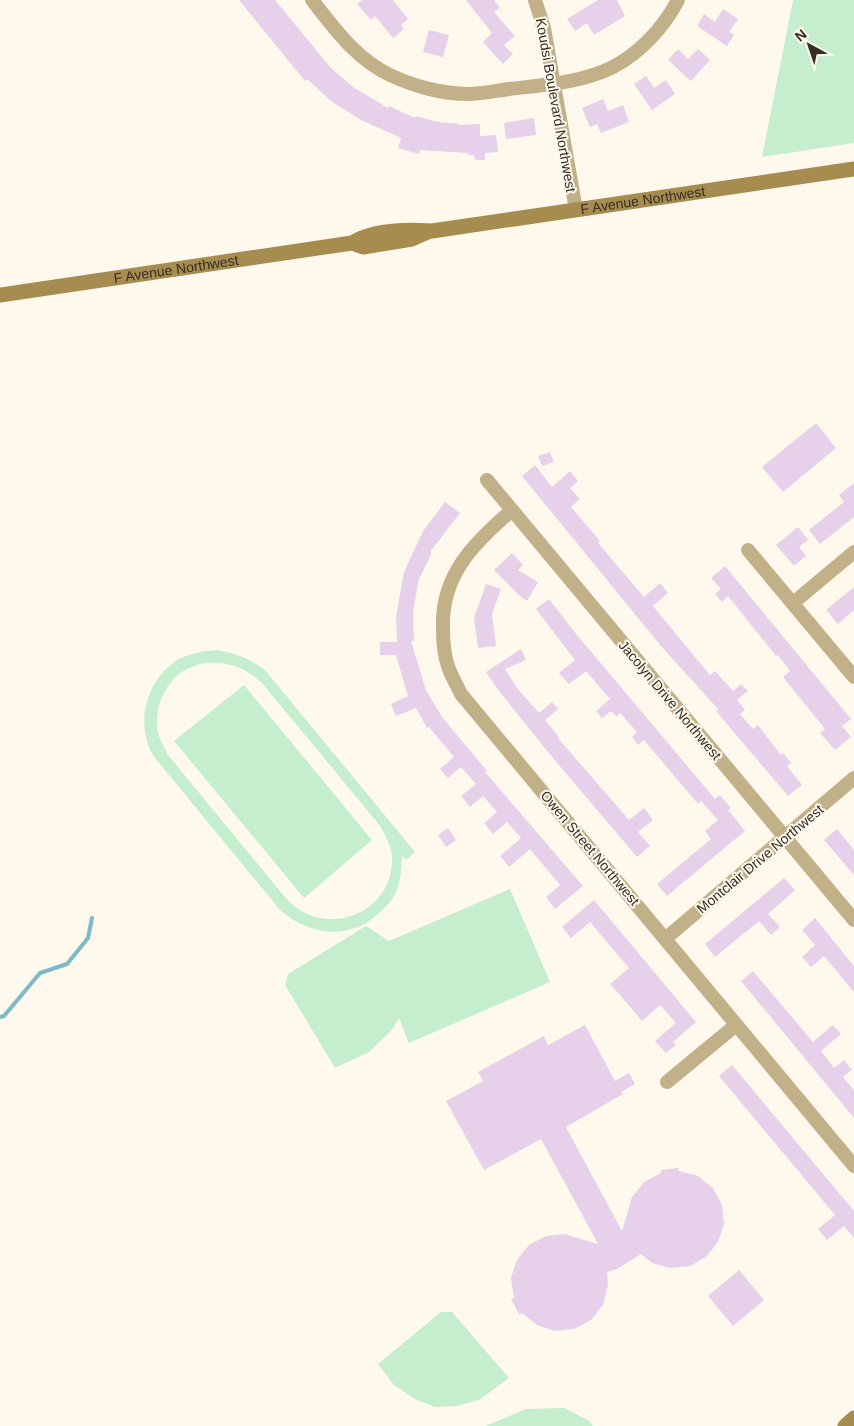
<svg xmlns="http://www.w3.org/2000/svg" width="854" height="1426" font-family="Arial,sans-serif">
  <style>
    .green { fill: #c5eece; fill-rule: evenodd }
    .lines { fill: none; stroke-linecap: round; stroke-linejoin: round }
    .stream { stroke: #7dbac8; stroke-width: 4 }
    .building { fill: #e7d0e9 }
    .street { stroke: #c2b089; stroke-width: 14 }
    .secondary { stroke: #a78c50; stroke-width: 15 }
    .labels { text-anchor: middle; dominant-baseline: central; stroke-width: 4; stroke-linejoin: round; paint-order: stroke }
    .street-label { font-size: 14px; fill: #342e23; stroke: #fef8ed }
  </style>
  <rect width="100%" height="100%" fill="#fef8ed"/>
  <!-- green -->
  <g class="green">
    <path d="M793 0H854V143L762 157Z"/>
    <path d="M217 650C236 653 250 659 265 670L415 852 406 860 402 856C401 869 401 882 395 894 391 902 384 909 378 914 349 941 308 935 280 910L155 758C152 753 149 749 148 744 137 713 151 675 179 659 190 653 204 651 217 650ZM204 663C230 662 242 666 262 683L381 827C386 837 392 847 392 859 393 898 357 925 320 918 308 916 298 909 289 902L168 755C165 748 160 741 158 733 153 709 166 678 189 668 194 666 199 665 204 663Z"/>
    <path d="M244 685 372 840 304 898 174 741Z"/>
    <path d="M510 889 550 982 409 1043 399 1018 392 1030 369 1052 335 1068 285 985 288 974 366 926 389 941Z"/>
    <path d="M441 1312H452L509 1378 479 1400 457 1406 435 1407 415 1399 394 1385 378 1364Z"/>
    <path d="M565 1408 589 1421 593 1426H485L526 1409Z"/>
  </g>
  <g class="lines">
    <!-- stream -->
    <path class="stream" d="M0 1017 4 1016 40 973 67 964 88 938 92 918"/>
  </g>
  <!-- building -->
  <g class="building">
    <path d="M239 0H275L331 68 353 87 388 108 389 106 415 118 416 116 438 122 459 124V125L480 124V136L496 135 498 152 485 153V160H475L474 155H468V153L420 150 419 154 398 148 401 138 363 121 332 102 307 79 305 81Z"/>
    <path d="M362 0H393L408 19 401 25 404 29 393 38 375 16 371 20 357 4Z"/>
    <path d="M466 0H494L500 8 494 12 515 36 504 45 513 54 503 64 483 42 492 33Z"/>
    <path d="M598 0H617L625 16 594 35 587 23 575 31 567 19Z"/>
    <path d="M723 9 738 19 729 32 734 35 727 46 697 26 704 14 715 22Z"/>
    <path d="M429 30 449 35 443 57 423 52Z"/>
    <path d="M678 49 688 59 698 49 710 60 691 81 668 60Z"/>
    <path d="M646 76 654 88 666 80 675 94 652 110 634 84Z"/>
    <path d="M603 99 608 111 623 105 629 122 601 133 597 124 590 127 582 108Z"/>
    <path d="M534 118 536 135 506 139 504 123Z"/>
    <path d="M816 423 836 448 783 492 762 467Z"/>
    <path d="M550 452 554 462 542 466 538 456Z"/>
    <path d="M535 465 552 487 570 471 578 481 570 488 580 499 571 507 600 541 598 543 644 597 660 583 668 593 653 606 710 675 715 671 733 691 741 684 748 691 737 700 745 710 740 714 753 729 758 725 781 755 783 753 791 763 787 766 802 785 788 796 716 711 718 709 661 646 522 476Z"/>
    <path d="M854 483V517L820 544 809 530 844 502 839 495Z"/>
    <path d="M445 502 460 513 430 552 432 553 419 579 413 612 414 641H411L426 690 442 717 487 771 485 772 583 886 555 909 546 897 560 885 530 849 509 867 500 856 521 838 507 822 493 834 484 823 497 812 483 796 470 807 461 796 476 784 461 767 448 778 440 769 454 757 429 727 427 728 416 708 396 716 391 704 408 696 396 655H380V642H397L396 617 404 572 423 531Z"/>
    <path d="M798 527 808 540 799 547 806 556 794 566 776 545Z"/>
    <path d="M512 553 523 565 518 570 538 582 527 601 521 597 494 570Z"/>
    <path d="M725 566 851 719 842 726 851 737 835 750 820 733 825 729 783 677 790 671 778 655 776 656 728 596 722 602 715 594 721 589 711 578Z"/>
    <path d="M486 584 501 589 492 614 496 646 478 648 474 618Z"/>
    <path d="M854 587V610L838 624 826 610Z"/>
    <path d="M549 599 577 635 715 799 720 795 731 808 728 810 745 831 667 896 657 884 711 839 705 831 718 820 701 801 698 804 644 740 638 745 632 737 637 732 620 713 617 717 611 711 602 718 596 711 610 699 586 671 569 684 559 673 575 660 536 609Z"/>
    <path d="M521 649 526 660 505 669 517 688 539 713 552 702 558 709 545 720 559 737 558 738 629 820 644 808 653 820 638 832 650 846 637 857 548 752 499 691 486 672Z"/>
    <path d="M448 828 456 840 446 847 438 835Z"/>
    <path d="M837 829 854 850V875L824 840Z"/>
    <path d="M784 878 795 890 768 914 780 927 771 935 759 921 715 957 705 944Z"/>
    <path d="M594 900 696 1022 673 1042 676 1045 666 1053 655 1041 676 1023 660 1005 642 1021 620 995 610 984 629 968 590 922 571 938 562 927Z"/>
    <path d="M815 918 854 966V992L824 956 811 967 802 957 815 945 802 930Z"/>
    <path d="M753 971 813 1042 833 1025 841 1034 821 1051 834 1068 844 1060 852 1070 843 1077 854 1090V1118L741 981Z"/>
    <path d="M585 1025 615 1081 629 1073 635 1084 621 1092 623 1094 566 1127 622 1231 632 1197 644 1182 661 1173V1170L678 1168 679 1171 698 1176 713 1188 722 1205 724 1224 718 1242 706 1257 690 1266 670 1268 652 1263 641 1254 617 1269 607 1272 608 1286 603 1305 591 1320 574 1329 555 1331 537 1325 522 1313 519 1314 511 1299 514 1298 511 1278 517 1260 529 1245 546 1236 564 1234 598 1244 541 1139 484 1170 446 1101 483 1081 478 1072 544 1036 548 1045Z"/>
    <path d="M732 1065 854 1211V1238L844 1226 827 1240 818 1229 835 1215 719 1076Z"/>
    <path d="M739 1270 764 1300 733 1326 708 1296Z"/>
  </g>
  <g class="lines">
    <!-- street -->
    <g class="street">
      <path d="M312 0C335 29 356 59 390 75 413 86 442 94 468 94 481 94 495 91 509 89 543 85 581 83 613 67 640 53 664 27 678 0"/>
      <path d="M535 0 544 28 576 210"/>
      <path d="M487 480 854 920"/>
      <path d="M512 510C474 543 441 575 443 628 443 641 444 655 448 666 451 676 457 685 461 694L854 1166"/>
      <path d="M748 550 854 677"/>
      <path d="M793 603 854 552"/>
      <path d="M665 939 854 778"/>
      <path d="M667 1082 736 1025"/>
    </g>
    <!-- secondary -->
    <g class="secondary">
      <path d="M352 243 363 247 412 239 428 232"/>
      <path id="s1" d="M0 295 352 243C374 229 406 229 432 231L854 169"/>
      <path d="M845 1426 854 1418"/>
    </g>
  </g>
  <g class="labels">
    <!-- street labels -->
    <g class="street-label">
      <text transform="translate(556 105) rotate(80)">Koudsi Boulevard Northwest</text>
      <text stroke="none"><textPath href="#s1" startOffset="651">F Avenue Northwest</textPath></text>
      <text stroke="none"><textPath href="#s1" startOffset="178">F Avenue Northwest</textPath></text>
      <text transform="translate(670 700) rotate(50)">Jacolyn Drive Northwest</text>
      <text transform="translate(590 848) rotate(50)">Owen Street Northwest</text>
      <text transform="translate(760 859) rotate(-40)">Montclair Drive Northwest</text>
    </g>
  </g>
  <!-- north arrow -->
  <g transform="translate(809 45) rotate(320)" stroke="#fef8ed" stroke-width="4" paint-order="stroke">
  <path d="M0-4L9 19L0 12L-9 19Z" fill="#342e23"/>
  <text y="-8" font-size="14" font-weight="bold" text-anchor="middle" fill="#342e23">N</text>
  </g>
</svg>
